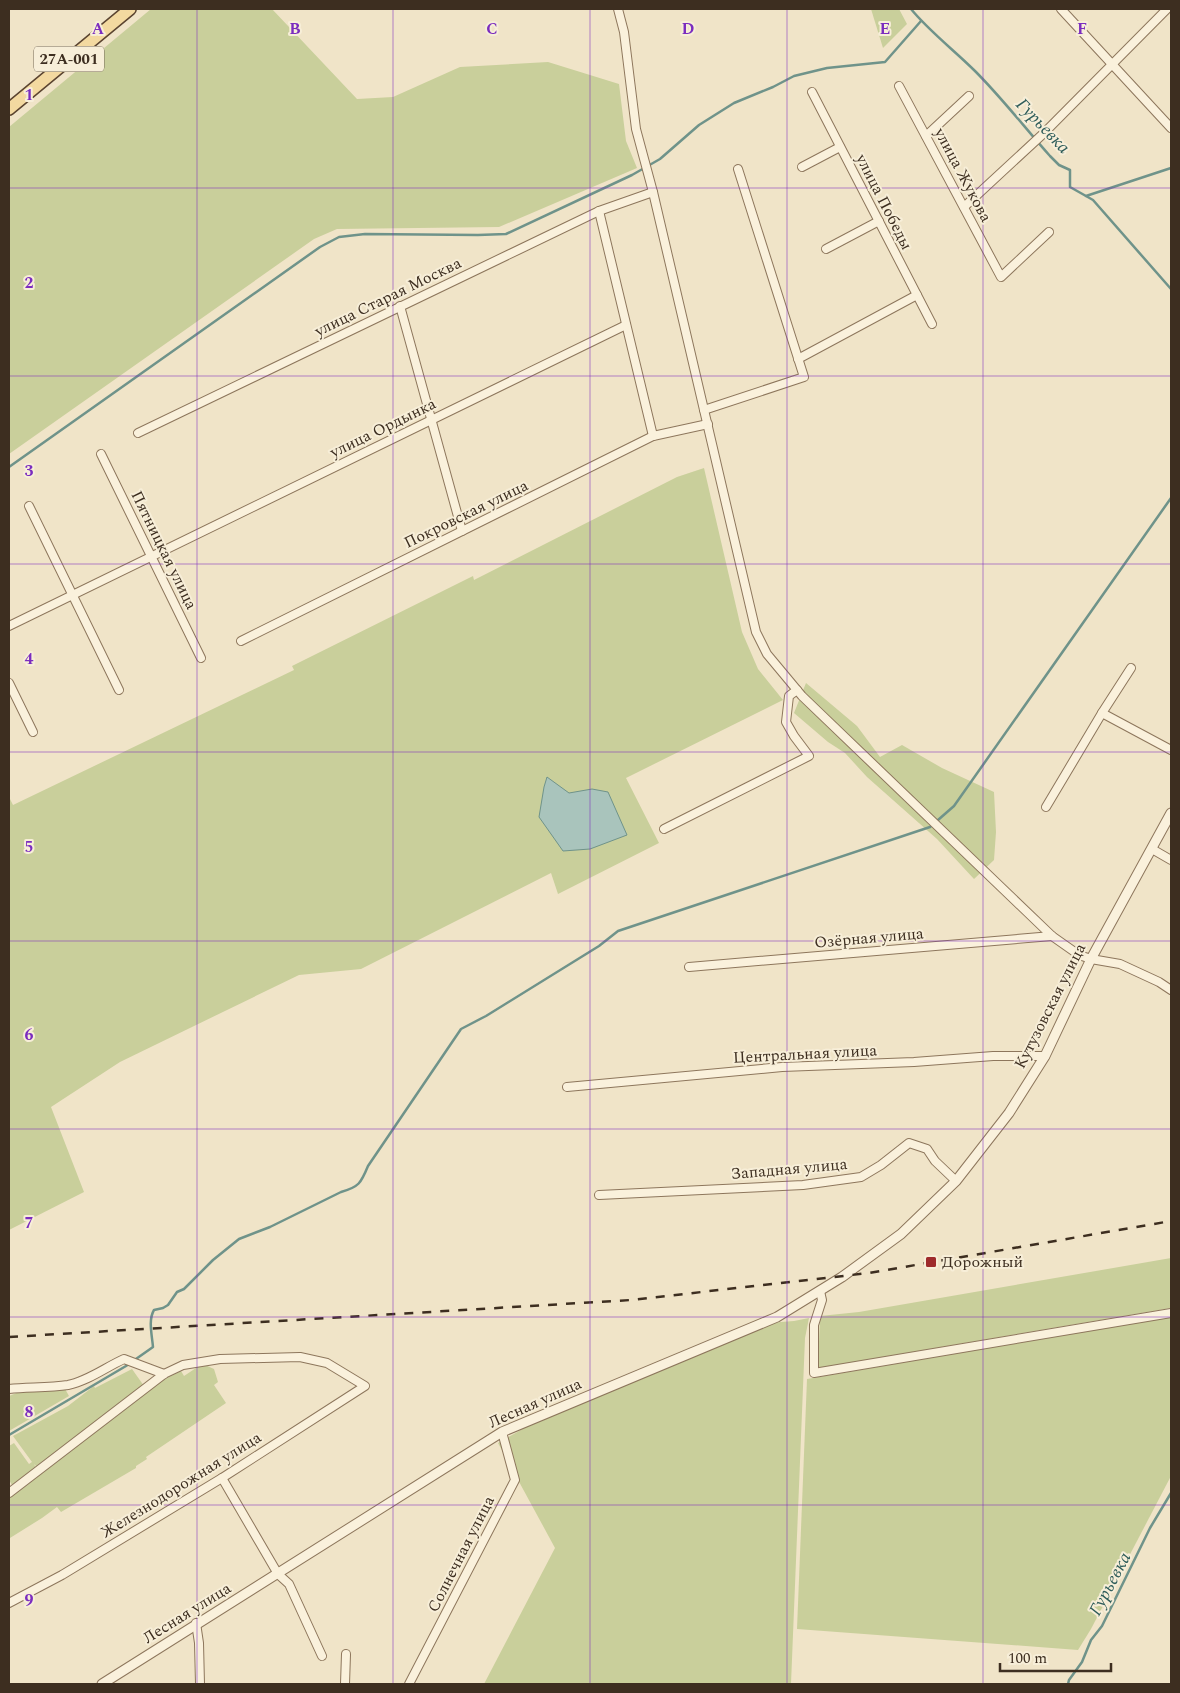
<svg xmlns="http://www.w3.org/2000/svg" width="1180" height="1693" font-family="Spectral,serif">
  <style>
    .green { fill: #c9cf9b }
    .water { fill: #a9c4bc; stroke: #6f938a }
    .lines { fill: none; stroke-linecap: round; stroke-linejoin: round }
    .stream { stroke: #6f938a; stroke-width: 2.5 }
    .minor-casing { stroke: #8d765c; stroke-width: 10 }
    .tertiary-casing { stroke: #8d765c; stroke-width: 11 }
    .primary-casing { stroke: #5b4430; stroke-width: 14 }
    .minor { stroke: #faf1dc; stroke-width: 8 }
    .tertiary { stroke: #faf1dc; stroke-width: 9 }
    .primary { stroke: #f3d9a0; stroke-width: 11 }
    .rail { stroke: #3d2e20; stroke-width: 2.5; stroke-dasharray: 9 9; stroke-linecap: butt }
    .grid { fill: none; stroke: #7b2cbf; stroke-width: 1; stroke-opacity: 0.55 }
    .poi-dot { fill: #9e2a2b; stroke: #f7eed8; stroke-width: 2 }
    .labels { text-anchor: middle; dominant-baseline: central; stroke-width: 4; stroke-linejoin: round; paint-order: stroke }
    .shield { fill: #f7eed8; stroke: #756857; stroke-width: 1 }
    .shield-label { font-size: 15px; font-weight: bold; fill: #3d2e20 }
    .street-label { font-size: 16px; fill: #3d2e20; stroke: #f7eed8 }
    .poi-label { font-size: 16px; fill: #3d2e20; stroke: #f7eed8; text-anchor: start }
    .water-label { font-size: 18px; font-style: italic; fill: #2f5d5a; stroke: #f7eed8 }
    .grid-label { font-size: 16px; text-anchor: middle; font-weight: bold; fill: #7b2cbf; stroke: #f7eed8; stroke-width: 4; stroke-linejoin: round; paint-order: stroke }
  </style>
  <rect width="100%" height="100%" fill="#f0e4c8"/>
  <!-- green -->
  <g class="green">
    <path d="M151 9H272L357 99 393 97 460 67 548 62 619 84 626 141 637 168 499 227 337 229 314 239 9 454V127Z"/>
    <path d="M871 9H899L907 24 883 48Z"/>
    <path d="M704 468 742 632 758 669 783 700 626 778 659 843 558 894 551 873 361 969 299 975 120 1062 51 1107 84 1192 9 1230V797L13 805 294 670 292 666 473 576 474 580 677 477Z"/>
    <path d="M806 683 857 726 880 757 902 745 942 768 994 792 996 832 994 860 974 879 937 839 867 777 845 753 828 742 794 713Z"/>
    <path d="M1171 1258V1308L818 1368 820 1316 859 1312Z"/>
    <path d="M1171 1317V1476L1091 1629 1078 1650 797 1629 807 1379Z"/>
    <path d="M809 1318 805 1338 791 1684H484L555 1548 498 1443 567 1404 768 1323 794 1321Z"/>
    <path d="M203 1364 214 1369 218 1382 214 1385 226 1403 146 1457 147 1459 136 1466V1468L61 1512 57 1507 42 1518 10 1538 9 1498 163 1380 181 1371 184 1376 199 1366Z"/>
    <path d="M132 1369 144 1386 37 1467 34 1464 36 1468 12 1485 9 1480V1446L14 1443 29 1464 32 1462 13 1436 68 1406 94 1386 95 1388Z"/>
    <path d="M64 1387 69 1396 9 1431V1396L24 1390Z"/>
  </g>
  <!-- water -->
  <path class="water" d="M547 777 569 793 592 789 608 792 627 835 590 849 563 851 539 817 544 787Z"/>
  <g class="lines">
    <!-- stream -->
    <g class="stream">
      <path d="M911 9C929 31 955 51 975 71 1002 98 1025 128 1050 156L1059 165 1070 170V187L1086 196 1171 168"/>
      <path d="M1086 196 1093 200 1171 289"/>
      <path d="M9 467 320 247 339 237 365 234 478 235 506 234 632 175 660 159 699 125 734 103 773 87 794 76 827 68 885 62 921 21"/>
      <path d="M9 1435 126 1366 153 1347C152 1335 148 1320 154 1310L163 1308 168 1305 177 1292 184 1289 213 1260 239 1239 270 1227 341 1192C359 1187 361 1183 368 1166L461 1029 486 1016 599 946 618 931 930 827 954 806 1171 498"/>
      <path d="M1068 1684 1069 1680 1082 1662 1091 1640 1102 1626 1150 1528 1171 1493"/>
    </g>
    <!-- minor casing -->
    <g class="minor-casing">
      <g id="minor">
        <path d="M618 9 624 32 636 129 653 192 756 632 767 654 802 696 1052 936 1079 955 1091 959 1120 964 1159 982 1171 990"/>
        <path d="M1061 9 1171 128"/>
        <path d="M899 86 1001 277 1049 232"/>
        <path d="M812 92 932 324"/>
        <path d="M926 136 969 96"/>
        <path d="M802 167 840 147"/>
        <path d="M964 207 1044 133 1167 9"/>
        <path d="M599 211 653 436"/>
        <path d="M826 249 879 221"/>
        <path d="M400 306 462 531"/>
        <path d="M798 359 917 295"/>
        <path d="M704 410 804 377 738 169"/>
        <path d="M138 433 599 211 653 192"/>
        <path d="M101 454 201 658"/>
        <path d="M29 506 119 690"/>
        <path d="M9 626 626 325"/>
        <path d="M241 641 653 436 708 424"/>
        <path d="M9 683 33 732"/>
        <path d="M1102 713 1171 750"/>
        <path d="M1046 807 1102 713 1131 668"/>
        <path d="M664 829 809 756 794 736 786 722 789 696 797 690"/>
        <path d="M1152 849 1171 860"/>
        <path d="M689 967 1052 936"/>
        <path d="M567 1087 782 1067 914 1062 993 1056H1045"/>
        <path d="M599 1195 803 1185 861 1177 881 1165 909 1143 927 1149 935 1161 956 1181"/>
        <path d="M820 1291 822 1300 814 1325V1373L1171 1313"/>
        <path d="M9 1389C28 1387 48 1388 68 1385 88 1381 106 1367 124 1359L164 1374"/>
        <path d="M222 1478 278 1574 289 1584 322 1656"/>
        <path d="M9 1493 164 1374 183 1365 220 1359 300 1357 327 1363 365 1386 222 1478 62 1575 9 1603"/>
        <path d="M196 1623 199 1643 200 1684"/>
        <path d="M345 1684 346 1654"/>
        <path d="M409 1684 515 1480 502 1432"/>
      </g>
    </g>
    <!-- tertiary casing -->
    <g class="tertiary-casing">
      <path id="tertiary" d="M102 1684 502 1432 777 1317 842 1277 901 1234 956 1181 1009 1113 1045 1056 1091 959 1171 813"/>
    </g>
    <!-- primary casing -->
    <g class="primary-casing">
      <path id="primary" d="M9 109 130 9"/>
    </g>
    <!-- minor -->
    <use href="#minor" class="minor"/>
    <!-- tertiary -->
    <use href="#tertiary" class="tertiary"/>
    <!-- primary -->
    <use href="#primary" class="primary"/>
    <!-- rail -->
    <path class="rail" d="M9 1337 631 1300 869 1273 1171 1221"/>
  </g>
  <!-- grid -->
  <path class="grid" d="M197 9V1684M393 9V1684M590 9V1684M787 9V1684M983 9V1684M9 188H1171M9 376H1171M9 564H1171M9 752H1171M9 941H1171M9 1129H1171M9 1317H1171M9 1505H1171"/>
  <!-- markers -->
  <rect class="poi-dot" x="925" y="1256" width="12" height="12" rx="2.5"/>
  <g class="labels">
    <!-- shield labels -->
    <rect class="shield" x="34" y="46.5" width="70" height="25" rx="4"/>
    <g class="shield-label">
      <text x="69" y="59">27А-001</text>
    </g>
    <!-- street labels -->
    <g class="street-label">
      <text transform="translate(963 175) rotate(62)">улица Жукова</text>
      <text transform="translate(884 202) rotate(63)">улица Победы</text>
      <text transform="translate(388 297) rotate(-26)">улица Старая Москва</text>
      <text transform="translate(383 428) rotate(-26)">улица Ордынка</text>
      <text transform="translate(466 514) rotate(-26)">Покровская улица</text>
      <text transform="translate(164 550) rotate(64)">Пятницкая улица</text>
      <text transform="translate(869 938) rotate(-5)">Озёрная улица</text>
      <text transform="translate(1050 1006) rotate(-63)">Кутузовская улица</text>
      <text transform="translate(805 1054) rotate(-3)">Центральная улица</text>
      <text transform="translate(789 1169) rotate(-5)">Западная улица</text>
      <text transform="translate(535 1403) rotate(-24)">Лесная улица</text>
      <text transform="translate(181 1485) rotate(-32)">Железнодорожная улица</text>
      <text transform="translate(461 1554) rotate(-63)">Солнечная улица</text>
      <text transform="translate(187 1613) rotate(-32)">Лесная улица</text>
    </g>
    <!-- poi labels -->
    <g class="poi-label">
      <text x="942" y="1262">Дорожный</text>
    </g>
    <!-- water labels -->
    <g class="water-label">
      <text transform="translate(1043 126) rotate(46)">Гурьевка</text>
      <text transform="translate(1110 1584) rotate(-62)">Гурьевка</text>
    </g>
  </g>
  <g class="grid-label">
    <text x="98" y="34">A</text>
    <text x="295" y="34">B</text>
    <text x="492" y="34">C</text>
    <text x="688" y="34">D</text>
    <text x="885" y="34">E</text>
    <text x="1082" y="34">F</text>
    <text x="29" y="100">1</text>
    <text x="29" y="288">2</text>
    <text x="29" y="476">3</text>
    <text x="29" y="664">4</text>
    <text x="29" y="852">5</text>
    <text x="29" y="1040">6</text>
    <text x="29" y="1228">7</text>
    <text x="29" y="1417">8</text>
    <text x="29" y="1605">9</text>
  </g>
  <!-- border -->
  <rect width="1180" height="1693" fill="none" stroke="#3d2e20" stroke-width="20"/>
  <!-- scale -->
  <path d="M1000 1663v8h111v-8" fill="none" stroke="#3d2e20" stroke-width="2.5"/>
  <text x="1008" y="1663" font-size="15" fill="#3d2e20" stroke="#f7eed8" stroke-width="4" paint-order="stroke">100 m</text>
</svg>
